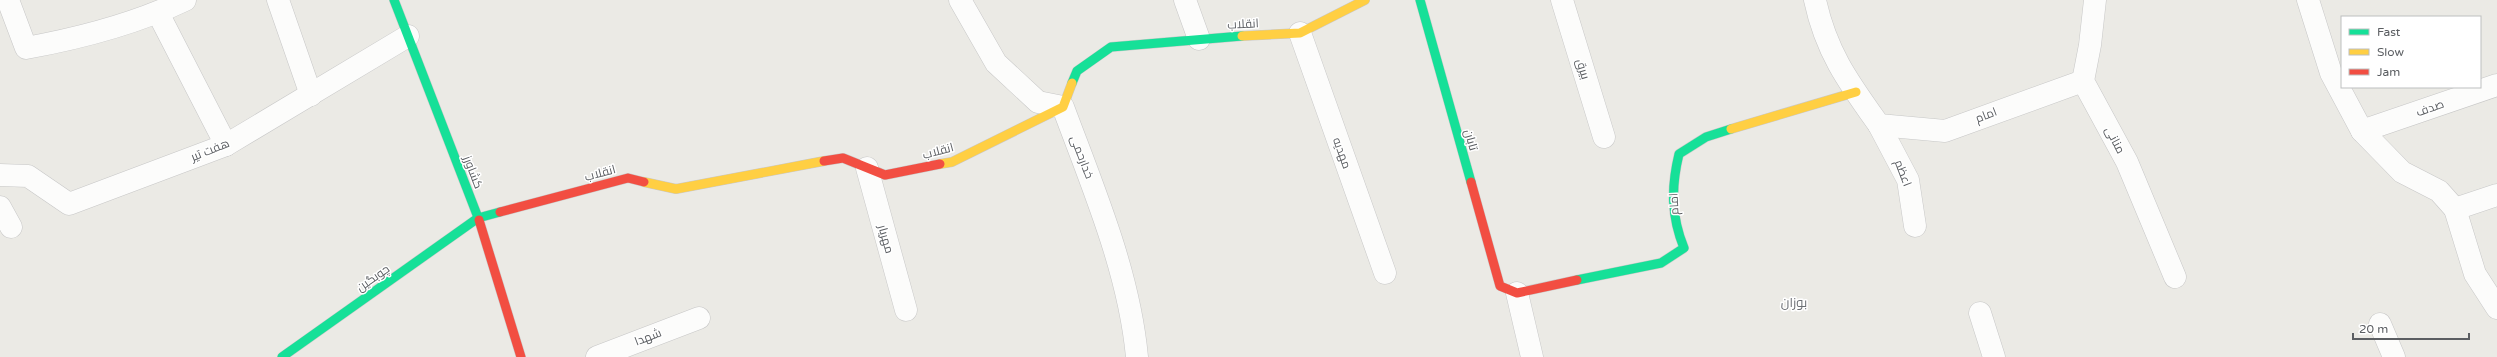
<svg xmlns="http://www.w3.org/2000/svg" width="2497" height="357" font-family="'Varela Round',Cairo,sans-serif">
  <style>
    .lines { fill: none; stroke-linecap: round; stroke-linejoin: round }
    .street-casing { stroke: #c7c7c7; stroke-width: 23 }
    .fast-casing { stroke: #c9c8c8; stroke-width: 10 }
    .slow-casing { stroke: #c9c8c8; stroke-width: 10 }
    .jam-casing { stroke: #c9c8c8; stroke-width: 10 }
    .street { stroke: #fcfcfb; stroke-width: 22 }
    .fast { stroke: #16e098; stroke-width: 9 }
    .slow { stroke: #ffcf43; stroke-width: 9 }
    .jam { stroke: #f24e42; stroke-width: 9 }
    .labels { text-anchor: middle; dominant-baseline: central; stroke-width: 3; stroke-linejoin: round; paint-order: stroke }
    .street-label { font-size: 12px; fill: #5b5e62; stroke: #fff }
    .neighbourhood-label { font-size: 13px; fill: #6c6f74; stroke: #fff }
  </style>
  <rect width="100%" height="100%" fill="#ebeae5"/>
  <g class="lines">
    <!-- street casing -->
    <g class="street-casing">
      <g id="street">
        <path d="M8 0 26 48C81 38 135 24 185 0"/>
        <path d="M278 0 311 95"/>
        <path d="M960 0 996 63 1038 102 1063 107C1093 188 1129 271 1137 357"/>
        <path d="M1185 0 1199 39"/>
        <path d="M1562 0 1604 137"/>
        <path d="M1815 0C1826 52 1849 83 1879 125L1945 131 2083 81"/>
        <path d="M2095 0 2090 45 2083 81 2127 162 2175 277"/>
        <path d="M2308 0 2331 73 2362 131 2402 172 2439 191 2455 209 2475 274 2497 308"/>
        <path d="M158 13 226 145"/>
        <path d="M1300 33 1385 273"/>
        <path d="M1879 125 1908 180 1915 226"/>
        <path d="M2362 131 2497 85"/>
        <path d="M867 168 906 310"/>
        <path d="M0 175 28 176 69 204 226 145 408 36"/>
        <path d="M0 207 11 227"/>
        <path d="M2455 209 2497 195"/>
        <path d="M1517 293 1532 357"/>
        <path d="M1980 313 1994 357"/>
        <path d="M2380 324 2394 357"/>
        <path d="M597 357 699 318"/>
      </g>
    </g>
    <!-- fast casing -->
    <g class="fast-casing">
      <g id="fast">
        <path d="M394 0 479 220"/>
        <path d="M1420 0 1471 182"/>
        <path d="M1072 83 1077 71 1111 47 1242 36"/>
        <path d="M1577 280 1661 263 1684 248C1671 216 1671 187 1679 154L1706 137 1731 129"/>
        <path d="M282 357 478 218 500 212"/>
      </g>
    </g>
    <!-- slow casing -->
    <g class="slow-casing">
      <g id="slow">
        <path d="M1242 36 1300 33 1365 0"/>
        <path d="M1731 129 1856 92"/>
        <path d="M940 164 952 162 1063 107 1072 83"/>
        <path d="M644 182 676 189 824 161"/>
      </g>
    </g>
    <!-- jam casing -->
    <g class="jam-casing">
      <g id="jam">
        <path d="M824 161 843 158 885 175 940 164"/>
        <path d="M1471 182 1500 286 1517 293 1577 280"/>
        <path d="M500 212 628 178 644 182"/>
        <path d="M479 220 521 357"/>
      </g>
    </g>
    <!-- street -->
    <use href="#street" class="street"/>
    <!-- fast -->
    <use href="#fast" class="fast"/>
    <!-- slow -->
    <use href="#slow" class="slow"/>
    <!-- jam -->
    <use href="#jam" class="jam"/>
  </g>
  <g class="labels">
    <!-- street labels -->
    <g class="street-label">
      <text transform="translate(1243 24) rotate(-3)">انقلاب</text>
      <text transform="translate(1583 69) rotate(73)">بیرق</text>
      <text transform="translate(2430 108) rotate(-19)">صدف</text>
      <text transform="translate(1986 115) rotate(-21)">امام</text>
      <text transform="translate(1471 140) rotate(74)">تابان</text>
      <text transform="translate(2115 140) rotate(62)">منانی</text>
      <text transform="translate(210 150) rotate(-22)">هفت تیر</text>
      <text transform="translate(938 151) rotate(-15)">انقلاب</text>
      <text transform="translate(1342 153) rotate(70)">مهدیه</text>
      <text transform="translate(1082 157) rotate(69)">خدارحمی</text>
      <text transform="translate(473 172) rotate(69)">کشاورز</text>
      <text transform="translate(600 173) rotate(-15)">انقلاب</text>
      <text transform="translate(1903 173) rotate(69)">اعظم</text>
      <text transform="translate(1674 204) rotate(-93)">امام</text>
      <text transform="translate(886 239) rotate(74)">مهریار</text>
      <text transform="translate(373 278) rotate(-35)">چوبگین</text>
      <text transform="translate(648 337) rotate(-21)">شهدا</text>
    </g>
    <!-- neighbourhood labels -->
    <g class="neighbourhood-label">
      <text x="1794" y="303">بوزان</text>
    </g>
  </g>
  <!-- legend -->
  <rect x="2341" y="16" width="140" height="72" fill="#ffffff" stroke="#bdbfc0"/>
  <rect x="2349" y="29" width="20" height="6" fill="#16e098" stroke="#bdbfc0"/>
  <text x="2377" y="36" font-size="12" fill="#5b5e62">Fast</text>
  <rect x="2349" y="49" width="20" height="6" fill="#ffcf43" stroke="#bdbfc0"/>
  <text x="2377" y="56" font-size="12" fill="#5b5e62">Slow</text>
  <rect x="2349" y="69" width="20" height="6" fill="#f24e42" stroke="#bdbfc0"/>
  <text x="2377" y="76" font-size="12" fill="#5b5e62">Jam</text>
  <!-- scale -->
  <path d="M2353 333v6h116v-6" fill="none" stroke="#5b5e62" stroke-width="2"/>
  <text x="2359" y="333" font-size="12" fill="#5b5e62" stroke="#ffffff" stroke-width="3" paint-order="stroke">20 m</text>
</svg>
